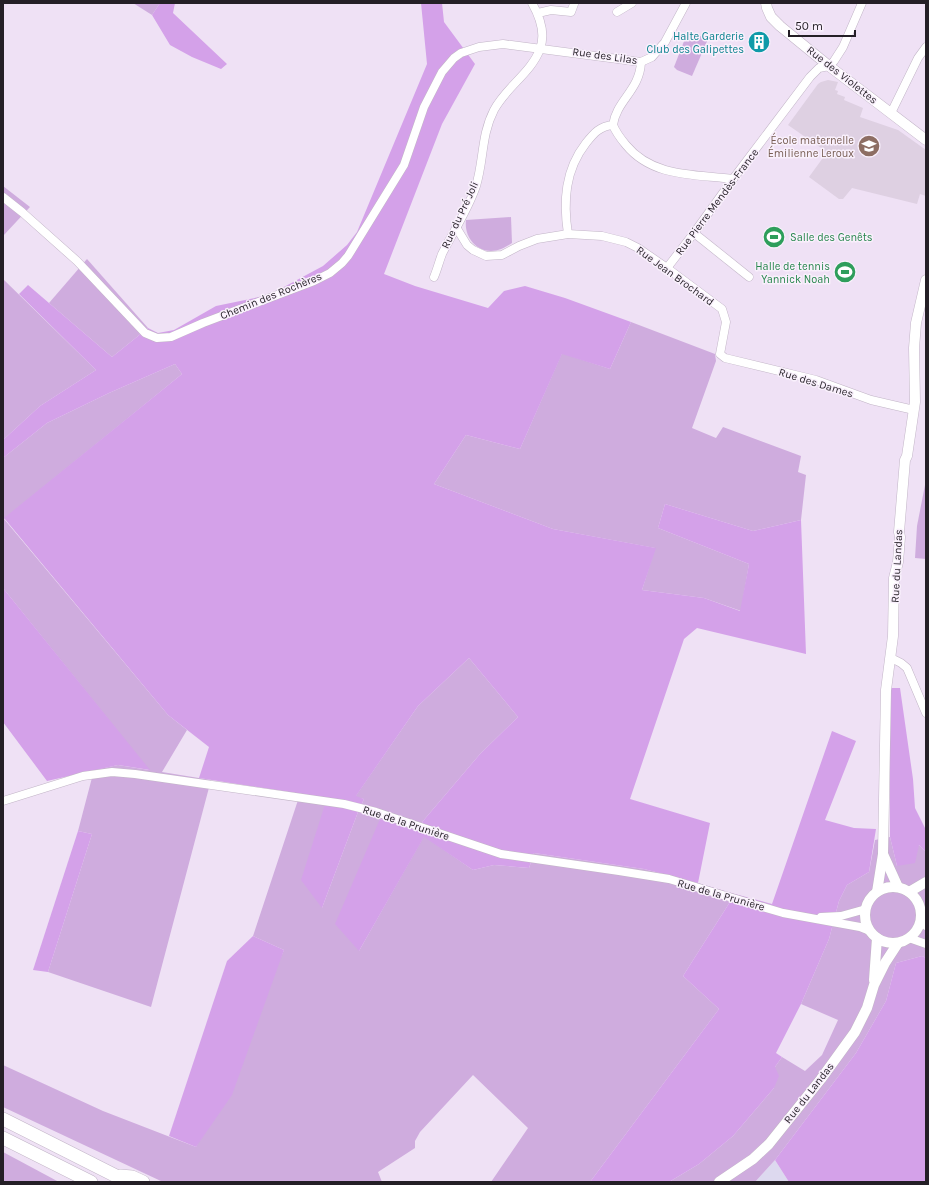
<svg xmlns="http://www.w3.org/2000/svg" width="929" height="1185" font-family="Karla,sans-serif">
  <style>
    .commercial { fill: #ddd9ef }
    .education { fill: #ded0e2 }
    .green { fill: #cfacde }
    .forest { fill: #d4a1e9 }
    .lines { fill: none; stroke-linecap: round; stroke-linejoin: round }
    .minor-casing { stroke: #c2b5c7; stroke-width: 9 }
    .tertiary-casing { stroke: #c2b5c7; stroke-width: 11 }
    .trunk-casing { stroke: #c2b5c7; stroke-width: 14 }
    .minor { stroke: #fff; stroke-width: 8 }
    .tertiary { stroke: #fff; stroke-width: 10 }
    .trunk { stroke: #fff; stroke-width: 13 }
    .labels { text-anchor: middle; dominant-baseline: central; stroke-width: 3; stroke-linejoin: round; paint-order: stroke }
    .culture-label { font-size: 11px; fill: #0d838f; stroke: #f9f0fc; text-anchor: end }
    .street-label { font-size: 11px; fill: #241f26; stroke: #f9f0fc }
    .education-label { font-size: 11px; fill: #785e54; stroke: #f9f0fc; text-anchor: end }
    .leisure-label { font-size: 11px; fill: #27864d; stroke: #f9f0fc; text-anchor: start }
  </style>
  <rect width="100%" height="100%" fill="#efe1f5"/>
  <!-- commercial -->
  <path class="commercial" d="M775 1160 789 1182H755Z"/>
  <!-- education -->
  <path class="education" d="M828 80 838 82 835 90 838 91 837 94 845 97 844 100 863 108 860 117 898 130 926 150V196L920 194 917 204 852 188 843 199H839L809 177 825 155 824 150 788 125 818 84 821 82Z"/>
  <!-- green -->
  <g class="green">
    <path d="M133 3H160L152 15Z"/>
    <path d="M688 31 708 39 692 76 677 70 674 67Z"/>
    <path d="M3 186 30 207 3 236Z"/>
    <path d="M511 217 512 243C506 247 499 251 491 251 475 251 464 236 466 220Z"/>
    <path d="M87 259 148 328 112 357 49 303Z"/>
    <path d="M3 279 96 370 40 406 3 440Z"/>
    <path d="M631 322 715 354 716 361 692 428 716 438 723 427 801 456 798 472 806 475 801 520 753 531 665 504 658 528 749 564 741 611 704 598 642 590 655 548 553 529 434 484 466 435 520 449 562 353 610 369Z"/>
    <path d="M175 364 182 374 4 519 168 715 187 730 162 772 211 780 151 1007 48 972 92 834 78 831 94 770 118 765 149 770 3 588V458L47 423 109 393Z"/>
    <path d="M925 485H926V559L915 558 917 526Z"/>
    <path d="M469 658 518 717 480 754 423 821 418 831 380 819 359 951 424 836 473 870 494 865 529 868 534 853 644 869 698 883 735 894 683 976 719 1009 590 1182H491L528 1128 473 1075 420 1132 415 1141V1148L378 1172 382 1182H163L3 1107V1065L103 1111 196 1147 284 950 253 936 300 794 328 798 322 908 358 812 364 799 355 797 418 706Z"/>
    <path d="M890 837 897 866 919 845 926 852V958L922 956 896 963 886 1001 856 1053 775 1160 755 1182H669L699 1164 733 1136 774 1088 775 1067 782 1057 805 1071 822 1055 838 1020 801 1004 829 939 839 901 847 885 869 872 875 840Z"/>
    <path d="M3 1152 59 1182H3Z"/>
  </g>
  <!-- forest -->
  <g class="forest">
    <path d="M160 3H175L173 13 227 64 221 69 192 57 170 45 152 15Z"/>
    <path d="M421 3H442L444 22 475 64 442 124 384 274 415 286 488 308 504 291 525 286 565 298 631 322 610 369 562 354 520 449 466 435 434 484 553 529 656 548 642 590 704 598 740 611 749 564 658 528 665 504 753 531 801 520 806 654 697 628 684 639 630 799 710 823 698 883 644 869 534 853 529 868 494 865 473 870 424 837 359 951 335 924 380 819 418 831 423 821 480 754 518 717 469 658 418 706 356 796 364 799 358 812 322 908 301 880 327 798 199 778 209 747 168 715 4 518 182 374 175 364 109 393 47 423 3 458V440L40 406 96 370 19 294 28 285 112 357 148 328 158 333 174 330 216 306 269 295 323 266 347 245 357 232 427 64Z"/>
    <path d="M3 588 150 770 118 765 47 781 3 722Z"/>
    <path d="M890 688H900L913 779 915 808 926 830V852L919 845 915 863 897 866 890 837Z"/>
    <path d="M832 731 856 741 825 820 854 828 876 829 869 872 847 885 839 901 829 939 801 1004 776 1053 782 1057 775 1067 779 1076 774 1088 733 1136 699 1164 669 1182H590L719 1009 683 976 735 894 772 904Z"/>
    <path d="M78 831 92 834 48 972 33 970Z"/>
    <path d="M253 936 284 950 232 1095 196 1147 169 1136 227 961Z"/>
    <path d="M922 956 926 958V1182H789L775 1160 856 1053 886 1001 896 963Z"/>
  </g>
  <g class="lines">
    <!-- minor casing -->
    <g class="minor-casing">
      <g id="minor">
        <path d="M617 12 632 3"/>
        <path d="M538 13 551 10 571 12 574 4"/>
        <path d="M891 113 918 58 926 47"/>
        <path d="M613 125C616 133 621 139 626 145 653 178 696 174 733 179"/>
        <path d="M3 197 22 212 77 261 145 333 157 338 171 337 203 323 314 281 330 273 342 263 348 256 404 165 424 107 442 72 454 58 461 53 479 47 503 44 641 62 652 57 665 42 686 3"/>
        <path d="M456 227 467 245 473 250 486 256 502 255 519 246 537 239 568 234 602 236 626 242 638 248 667 268 722 309 726 322 720 354 725 358 816 380 871 400 914 410"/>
        <path d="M694 233 749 277"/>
        <path d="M568 234C563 201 565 170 586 143 594 133 600 126 613 125 616 101 640 90 641 62"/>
        <path d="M667 268 694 233 733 179 810 77 819 68 829 66 834 61 843 47 862 3"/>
        <path d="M434 277C437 270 439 262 442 254 453 232 468 210 476 186 484 160 481 135 494 110 506 87 531 73 540 49 546 33 540 17 532 3"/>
        <path d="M891 658 901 663 907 668 926 713"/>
        <path d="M3 801 83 776 112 772 135 774 344 804 376 812 501 854 619 871 669 879 783 913 860 927 870 931"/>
        <path d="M821 917 841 916 866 909"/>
        <path d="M921 920 926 926"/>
        <path d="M909 938 926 944"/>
      </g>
    </g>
    <!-- tertiary casing -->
    <g class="tertiary-casing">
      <g id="tertiary">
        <path d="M766 3 767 8 771 17 780 26 829 66 926 140"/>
        <path d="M883 854 898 887"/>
        <circle cx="893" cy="915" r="28"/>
        <path d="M877 892 883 854 886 690 893 636 894 578 898 562 900 537 899 532 905 460 907 456 915 402 914 348 916 323 926 280"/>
        <path d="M909 892 926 882"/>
        <path d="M874 980 877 938"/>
        <path d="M719 1182 753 1159 769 1144 821 1079 855 1032 867 1008 874 985 885 963 898 943"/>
      </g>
    </g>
    <!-- trunk casing -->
    <g class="trunk-casing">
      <g id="trunk">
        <path d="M3 1119 128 1182"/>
        <path d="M3 1138 91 1182"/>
        <path d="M120 1176 132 1177 143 1182"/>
      </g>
    </g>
    <!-- minor -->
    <use href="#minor" class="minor"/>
    <!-- tertiary -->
    <use href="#tertiary" class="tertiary"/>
    <!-- trunk -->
    <use href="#trunk" class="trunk"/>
  </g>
  <!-- icons -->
  <defs>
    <g id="building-disc" transform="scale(1.15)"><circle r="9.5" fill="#0f9aa8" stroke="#f9f0fc"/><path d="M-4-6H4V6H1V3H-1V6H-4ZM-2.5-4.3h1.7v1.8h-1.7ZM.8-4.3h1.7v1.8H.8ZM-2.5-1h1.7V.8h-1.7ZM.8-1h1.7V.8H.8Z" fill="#fff"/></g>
    <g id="school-disc" transform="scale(1.15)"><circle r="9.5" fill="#8d6e63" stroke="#f9f0fc"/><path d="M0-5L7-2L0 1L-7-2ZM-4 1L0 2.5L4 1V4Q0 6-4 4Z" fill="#fff"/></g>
    <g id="stadium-disc" transform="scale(1.15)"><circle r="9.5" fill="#2e9e5b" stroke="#f9f0fc"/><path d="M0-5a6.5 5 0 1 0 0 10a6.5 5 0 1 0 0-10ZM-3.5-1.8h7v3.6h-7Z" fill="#fff"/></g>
  </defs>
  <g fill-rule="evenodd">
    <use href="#building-disc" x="759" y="42"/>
    <use href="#school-disc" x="869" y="146"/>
    <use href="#stadium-disc" x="774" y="237"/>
    <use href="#stadium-disc" x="845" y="272"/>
  </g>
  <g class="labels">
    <!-- culture labels -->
    <g class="culture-label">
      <text x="744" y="36">Halte Garderie<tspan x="744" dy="13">Club des Galipettes</tspan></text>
    </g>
    <!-- street labels -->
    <g class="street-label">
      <text transform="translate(605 56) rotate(8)">Rue des Lilas</text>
      <text transform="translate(842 75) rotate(38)">Rue des Violettes</text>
      <text transform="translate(717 202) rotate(-53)">Rue Pierre Mendès-France</text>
      <text transform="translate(460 215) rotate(-65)">Rue du Pré Joli</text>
      <text transform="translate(675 276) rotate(36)">Rue Jean Brochard</text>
      <text transform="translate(271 296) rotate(-22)">Chemin des Rochères</text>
      <text transform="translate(816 383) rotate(17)">Rue des Dames</text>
      <text transform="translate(897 566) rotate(-87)">Rue du Landas</text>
      <text transform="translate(406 823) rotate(18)">Rue de la Prunière</text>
      <text transform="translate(721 895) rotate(16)">Rue de la Prunière</text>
      <text transform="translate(809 1093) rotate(-52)">Rue du Landas</text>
    </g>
    <!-- education labels -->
    <g class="education-label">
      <text x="854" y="140">École maternelle<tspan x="854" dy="13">Émilienne Leroux</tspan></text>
    </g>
    <!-- leisure labels -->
    <g class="leisure-label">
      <text x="790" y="237">Salle des Genêts</text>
      <text x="830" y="266" text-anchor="end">Halle de tennis<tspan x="830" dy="13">Yannick Noah</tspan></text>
    </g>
  </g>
  <!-- border -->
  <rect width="929" height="1185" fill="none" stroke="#241f26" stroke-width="8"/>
  <!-- scale -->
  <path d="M789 30v6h66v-6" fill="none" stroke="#241f26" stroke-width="2"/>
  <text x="795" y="30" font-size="12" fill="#241f26" stroke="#f9f0fc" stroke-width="3" paint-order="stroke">50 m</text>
</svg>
